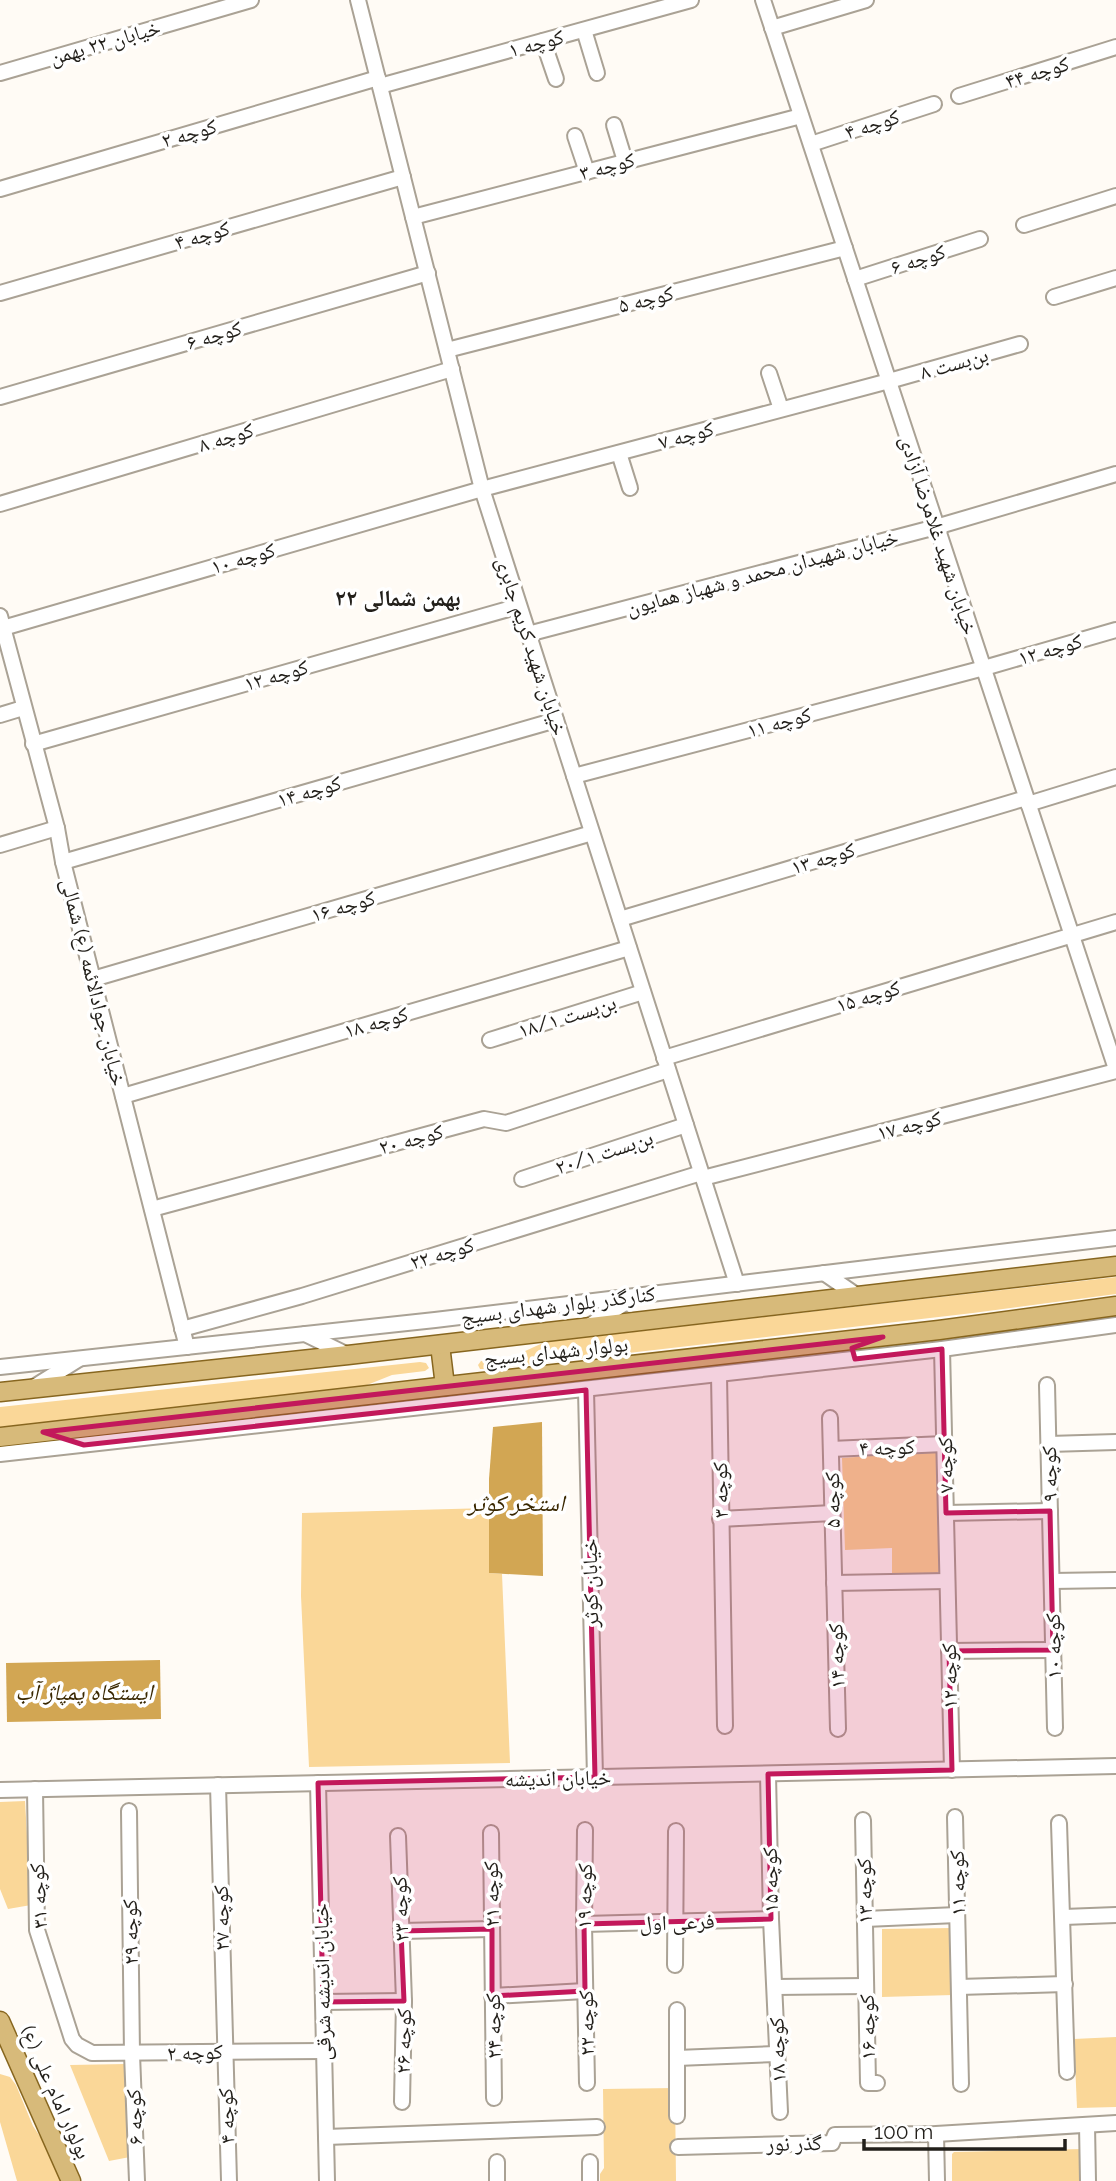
<svg xmlns="http://www.w3.org/2000/svg" width="1116" height="2181" font-family="Raleway,'Noto Naskh Arabic',sans-serif">
  <style>
    .green { fill: #fad798 }
    .water { fill: #d2a653 }
    .lines { fill: none; stroke-linecap: round; stroke-linejoin: round }
    .minor-casing { stroke: #aaa295; stroke-width: 18 }
    .major-casing { stroke: #87661f; stroke-width: 21 }
    .minor { stroke: #fff; stroke-width: 14 }
    .major { stroke: #d7ba7a; stroke-width: 18 }
    .marked { fill: #c2185b; fill-opacity: 0.2; stroke: #c2185b; stroke-width: 5; stroke-linejoin: round }
    .labels { text-anchor: middle; dominant-baseline: central; stroke-width: 7; stroke-linejoin: round; paint-order: stroke }
    .street-label { font-size: 21px; fill: #221f1a; stroke: #fff }
    .neighbourhood-label { font-size: 23px; font-weight: bold; fill: #221f1a; stroke: #fff }
    .water-label { font-size: 23px; font-style: italic; fill: #3a2802; stroke: #fff }
  </style>
  <rect width="100%" height="100%" fill="#fffbf5"/>
  <!-- green -->
  <g class="green">
    <path d="M1116 1277V1294L973 1313 490 1369H480L478 1365 481 1361 512 1357 545 1342Z"/>
    <path d="M420 1362 426 1363 429 1368 425 1371 392 1375 362 1387 0 1427V1407Z"/>
    <path d="M941 1451 943 1569 935 1574 892 1575V1548L845 1550 842 1458Z"/>
    <path d="M489 1508V1573L502 1574 510 1763 309 1767 301 1596 302 1513Z"/>
    <path d="M25 1801 31 1905 8 1909 0 1889V1802Z"/>
    <path d="M953 1928V1995L882 1997V1929Z"/>
    <path d="M1116 2037V2107L1077 2108 1074 2039Z"/>
    <path d="M125 2064 130 2157 109 2161 70 2065Z"/>
    <path d="M0 2074 10 2077 16 2085 33 2126 53 2156 64 2181H17L0 2122Z"/>
    <path d="M675 2088 676 2181H600V2174L604 2168 603 2089Z"/>
    <path d="M1082 2149 1083 2181H952V2154L954 2152Z"/>
  </g>
  <!-- water -->
  <g class="water">
    <path d="M542 1422 543 1576 489 1573V1479L493 1427Z"/>
    <path d="M160 1660 161 1719 7 1722 6 1663Z"/>
  </g>
  <g class="lines">
    <!-- minor casing -->
    <g class="minor-casing">
      <g id="minor">
        <path d="M358 0 482 489 737 1284"/>
        <path d="M763 0 1116 1069"/>
        <path d="M772 28 866 0"/>
        <path d="M584 30 597 73"/>
        <path d="M543 41 556 79"/>
        <path d="M0 73 251 0"/>
        <path d="M380 86 691 0"/>
        <path d="M959 96 1116 47"/>
        <path d="M614 125 625 161"/>
        <path d="M575 136 587 172"/>
        <path d="M811 144 934 104"/>
        <path d="M0 189 378 78"/>
        <path d="M413 217 801 116"/>
        <path d="M1024 225 1116 196"/>
        <path d="M855 279 980 239"/>
        <path d="M0 293 403 177"/>
        <path d="M1054 297 1116 278"/>
        <path d="M447 350 845 248"/>
        <path d="M769 373 781 409"/>
        <path d="M0 397 428 273"/>
        <path d="M619 453 630 488"/>
        <path d="M0 504 452 369"/>
        <path d="M0 616 57 828 63 862 187 1347"/>
        <path d="M3 628 482 489 889 381 1020 344"/>
        <path d="M528 634 936 527 1116 474"/>
        <path d="M0 715 23 708"/>
        <path d="M33 744 519 606"/>
        <path d="M574 776 984 668 1116 630"/>
        <path d="M1028 804 1116 777"/>
        <path d="M0 845 57 828"/>
        <path d="M63 862 556 720"/>
        <path d="M620 919 1026 798"/>
        <path d="M93 979 592 833"/>
        <path d="M490 1040 643 992"/>
        <path d="M664 1058 1116 922"/>
        <path d="M123 1096 629 948"/>
        <path d="M703 1178 1116 1071"/>
        <path d="M522 1179 686 1125"/>
        <path d="M152 1209 484 1119 506 1123 668 1070"/>
        <path d="M824 1273 859 1297"/>
        <path d="M589 1326 631 1299"/>
        <path d="M182 1329 302 1296 701 1173"/>
        <path d="M305 1334 348 1355"/>
        <path d="M942 1349 952 1770"/>
        <path d="M0 1367 435 1320 1116 1238"/>
        <path d="M719 1375 725 1726"/>
        <path d="M1047 1385 1055 1728"/>
        <path d="M34 1387 79 1359"/>
        <path d="M586 1390 595 1777"/>
        <path d="M830 1418 838 1729"/>
        <path d="M1049 1444 1116 1442"/>
        <path d="M831 1449 944 1444"/>
        <path d="M0 1454 942 1349 1116 1325"/>
        <path d="M946 1513 1050 1511"/>
        <path d="M720 1519 832 1513"/>
        <path d="M1052 1581 1116 1580"/>
        <path d="M834 1583 947 1581"/>
        <path d="M949 1651 1053 1650"/>
        <path d="M768 1774 771 1919 780 2112"/>
        <path d="M318 1783 327 2181"/>
        <path d="M218 1785 229 2181"/>
        <path d="M35 1789 37 1930 72 2039 77 2045 92 2053 323 2051"/>
        <path d="M0 1790 1116 1766"/>
        <path d="M129 1811 132 2054 137 2181"/>
        <path d="M955 1817 961 2084"/>
        <path d="M863 1820 868 2083H877"/>
        <path d="M1059 1823 1067 2072"/>
        <path d="M585 1830 584 1924 587 2083"/>
        <path d="M491 1833 494 2098"/>
        <path d="M398 1836 404 2001 402 2102"/>
        <path d="M1064 1917 1116 1915"/>
        <path d="M865 1919 957 1915"/>
        <path d="M584 1924 771 1919"/>
        <path d="M401 1931 492 1929"/>
        <path d="M675 1965 676 1831"/>
        <path d="M775 1987 866 1986"/>
        <path d="M959 1987 1065 1984"/>
        <path d="M492 1996 585 1991"/>
        <path d="M323 2002 404 2001"/>
        <path d="M677 2058 776 2054"/>
        <path d="M677 2116V2010"/>
        <path d="M1087 2125 1088 2181"/>
        <path d="M936 2134 937 2181"/>
        <path d="M326 2137 597 2127"/>
        <path d="M678 2147 832 2143 835 2135 936 2134 1116 2123"/>
        <path d="M497 2162V2181"/>
        <path d="M590 2162V2181"/>
      </g>
    </g>
    <!-- major casing -->
    <g class="major-casing">
      <g id="major">
        <path d="M440 1345 445 1386"/>
        <path d="M0 1392 348 1355 1116 1266"/>
        <path d="M0 1437 939 1330 1116 1306"/>
        <path d="M0 2021 71 2181"/>
      </g>
    </g>
    <!-- minor -->
    <use href="#minor" class="minor"/>
    <!-- major -->
    <use href="#major" class="major"/>
  </g>
  <!-- marked area -->
  <path class="marked" d="M883 1337 852 1348 855 1359 942 1349 946 1513 1050 1511 1053 1650 949 1651 952 1770 768 1774 771 1919 584 1924 585 1991 492 1996V1929L401 1931 404 2001 323 2002 318 1783 595 1777 586 1390 84 1445 43 1432Z"/>
  <g class="labels">
    <!-- street labels -->
    <g class="street-label">
      <text transform="translate(105 42) rotate(-16)">خیابان ۲۲ بهمن</text>
      <text transform="translate(536 43) rotate(-15)">کوچه ۱</text>
      <text transform="translate(1037 72) rotate(-17)">کوچه ۴۴</text>
      <text transform="translate(872 124) rotate(-18)">کوچه ۴</text>
      <text transform="translate(189 133) rotate(-16)">کوچه ۲</text>
      <text transform="translate(607 166) rotate(-15)">کوچه ۳</text>
      <text transform="translate(202 235) rotate(-16)">کوچه ۴</text>
      <text transform="translate(918 259) rotate(-18)">کوچه ۶</text>
      <text transform="translate(646 299) rotate(-14)">کوچه ۵</text>
      <text transform="translate(214 335) rotate(-16)">کوچه ۶</text>
      <text transform="translate(954 363) rotate(-16)">بن‌بست ۸</text>
      <text transform="translate(686 435) rotate(-15)">کوچه ۷</text>
      <text transform="translate(226 437) rotate(-17)">کوچه ۸</text>
      <text transform="translate(939 535) rotate(72)">خیابان شهید غلامرضا آزادی</text>
      <text transform="translate(243 558) rotate(-16)">کوچه ۱۰</text>
      <text transform="translate(762 572) rotate(-15)">خیابان شهیدان محمد و شهباز همایون</text>
      <text transform="translate(532 646) rotate(72)">خیابان شهید کریم جابری</text>
      <text transform="translate(1050 649) rotate(-16)">کوچه ۱۲</text>
      <text transform="translate(276 675) rotate(-16)">کوچه ۱۲</text>
      <text transform="translate(779 722) rotate(-15)">کوچه ۱۱</text>
      <text transform="translate(309 791) rotate(-16)">کوچه ۱۴</text>
      <text transform="translate(823 858) rotate(-17)">کوچه ۱۳</text>
      <text transform="translate(343 906) rotate(-16)">کوچه ۱۶</text>
      <text transform="translate(94 982) rotate(76)">خیابان جوادالائمه (ع) شمالی</text>
      <text transform="translate(868 996) rotate(-17)">کوچه ۱۵</text>
      <text transform="translate(567 1016) rotate(-17)">بن‌بست ۱۸/۱</text>
      <text transform="translate(376 1022) rotate(-16)">کوچه ۱۸</text>
      <text transform="translate(909 1125) rotate(-14)">کوچه ۱۷</text>
      <text transform="translate(411 1139) rotate(-15)">کوچه ۲۰</text>
      <text transform="translate(604 1152) rotate(-18)">بن‌بست ۲۰/۱</text>
      <text transform="translate(442 1253) rotate(-17)">کوچه ۲۲</text>
      <text transform="translate(558 1305) rotate(-7)">کنارگذر بلوار شهدای بسیج</text>
      <text transform="translate(556 1351) rotate(-6)">بولوار شهدای بسیج</text>
      <text transform="translate(887 1447) rotate(-2)">کوچه ۴</text>
      <text transform="translate(945 1465) rotate(-91)">کوچه ۷</text>
      <text transform="translate(1049 1474) rotate(-91)">کوچه ۹</text>
      <text transform="translate(720 1490) rotate(-91)">کوچه ۳</text>
      <text transform="translate(832 1500) rotate(-91)">کوچه ۵</text>
      <text transform="translate(590 1583) rotate(-91)">خیابان کوثر</text>
      <text transform="translate(1053 1646) rotate(-91)">کوچه ۱۰</text>
      <text transform="translate(836 1656) rotate(-92)">کوچه ۱۴</text>
      <text transform="translate(949 1676) rotate(-91)">کوچه ۱۲</text>
      <text transform="translate(558 1778) rotate(-1)">خیابان اندیشه</text>
      <text transform="translate(770 1880) rotate(-91)">کوچه ۱۵</text>
      <text transform="translate(957 1883) rotate(-91)">کوچه ۱۱</text>
      <text transform="translate(864 1891) rotate(-91)">کوچه ۱۳</text>
      <text transform="translate(491 1894) rotate(-91)">کوچه ۲۱</text>
      <text transform="translate(38 1896) rotate(-93)">کوچه ۳۱</text>
      <text transform="translate(584 1896) rotate(-89)">کوچه ۱۹</text>
      <text transform="translate(400 1909) rotate(-92)">کوچه ۲۳</text>
      <text transform="translate(221 1918) rotate(-91)">کوچه ۲۷</text>
      <text transform="translate(677 1922) rotate(-2)">فرعی اول</text>
      <text transform="translate(130 1932) rotate(-91)">کوچه ۲۹</text>
      <text transform="translate(322 1982) rotate(-91)">خیابان اندیشه شرقی</text>
      <text transform="translate(586 2023) rotate(-91)">کوچه ۲۲</text>
      <text transform="translate(493 2026) rotate(-91)">کوچه ۲۴</text>
      <text transform="translate(867 2027) rotate(-91)">کوچه ۱۶</text>
      <text transform="translate(403 2041) rotate(-89)">کوچه ۲۶</text>
      <text transform="translate(777 2050) rotate(-92)">کوچه ۱۸</text>
      <text transform="translate(195 2052) rotate(-2)">کوچه ۲</text>
      <text transform="translate(56 2092) rotate(66)">بولوار امام علی (ع)</text>
      <text transform="translate(226 2116) rotate(-92)">کوچه ۴</text>
      <text transform="translate(134 2117) rotate(-92)">کوچه ۶</text>
      <text transform="translate(794 2143) rotate(-1)">گذر نور</text>
    </g>
    <!-- neighbourhood labels -->
    <g class="neighbourhood-label">
      <text x="398" y="597">۲۲ بهمن شمالی</text>
    </g>
    <!-- water labels -->
    <g class="water-label">
      <text x="516" y="1502">استخر کوثر</text>
      <text x="84" y="1691">ایستگاه پمپاژ آب</text>
    </g>
  </g>
  <!-- scale -->
  <path d="M864 2139v10h201v-10" fill="none" stroke="#221f1a" stroke-width="3.5"/>
  <text x="874" y="2139" font-size="21" fill="#221f1a" stroke="#ffffff" stroke-width="5" paint-order="stroke">100 m</text>
</svg>
